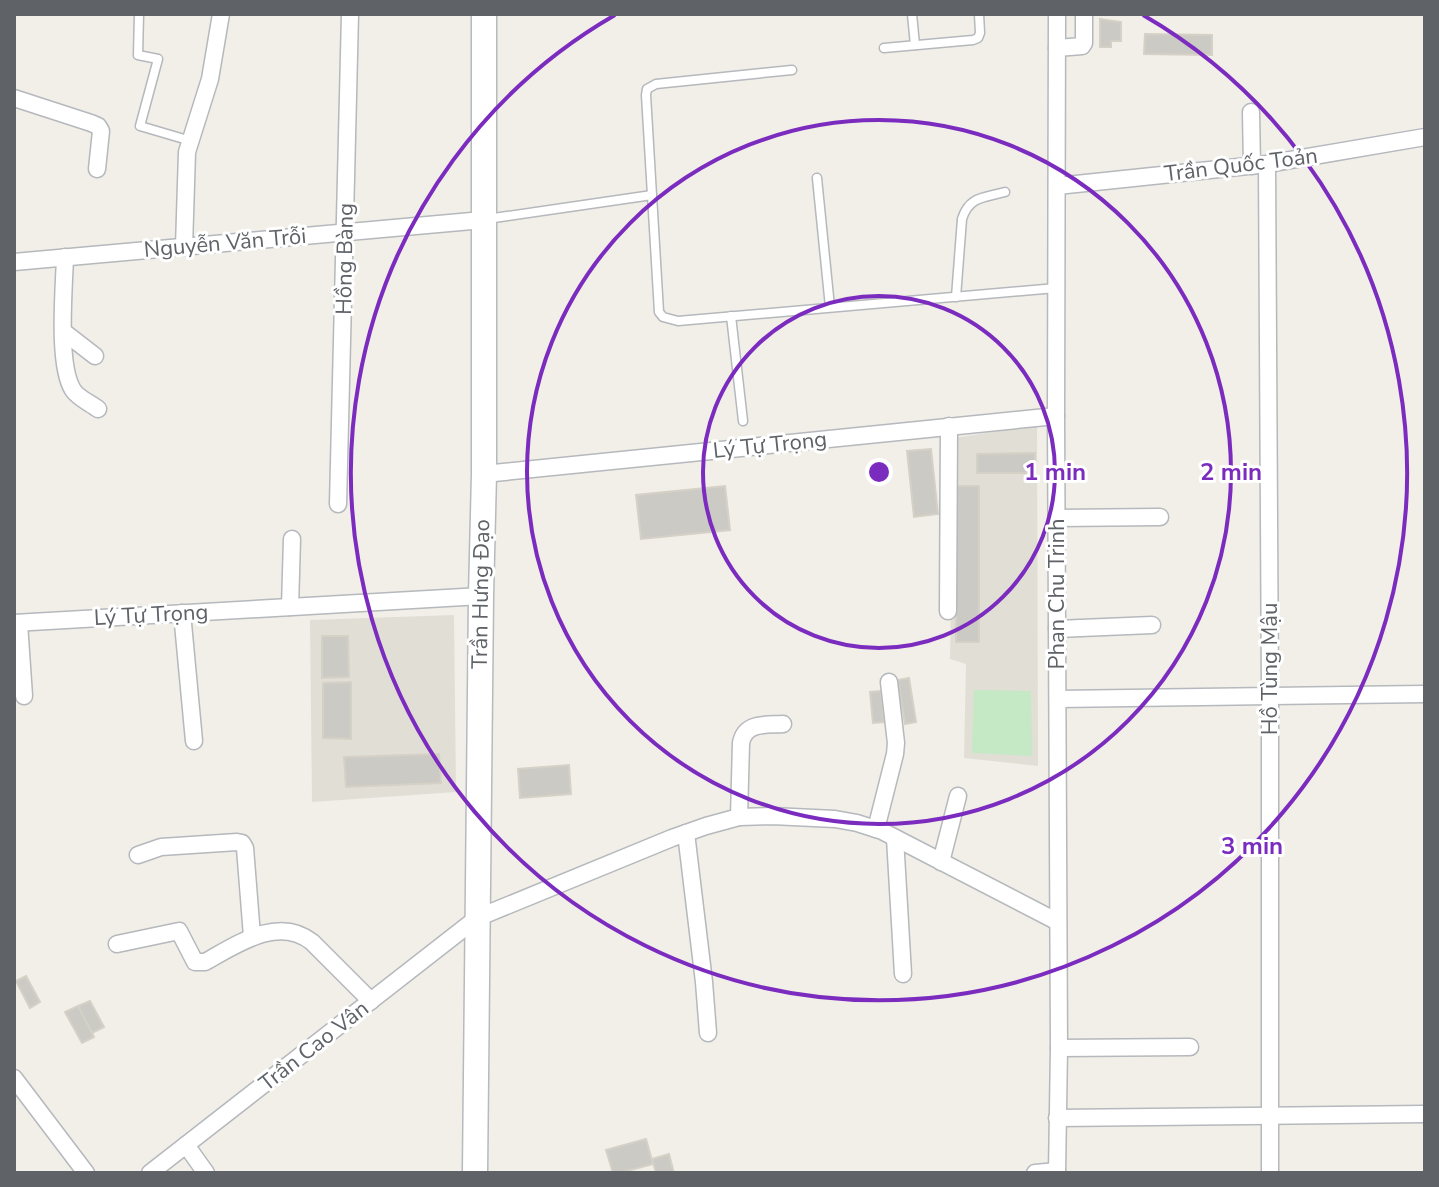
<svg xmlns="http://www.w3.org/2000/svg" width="1439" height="1187" font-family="'Nunito Sans',sans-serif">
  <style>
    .education { fill: #e1ded6 }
    .green { fill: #c5e8c5 }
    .building { fill: #cccac5; stroke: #d6d1c6; stroke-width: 2 }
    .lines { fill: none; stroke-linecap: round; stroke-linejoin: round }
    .lane-casing { stroke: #b5b8bc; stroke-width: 11 }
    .street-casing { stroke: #b5b8bc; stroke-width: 19 }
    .secondary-casing { stroke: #b6babf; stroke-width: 27 }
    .lane { stroke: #fff; stroke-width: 8 }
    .street { stroke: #fff; stroke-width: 16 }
    .secondary { stroke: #fff; stroke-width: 24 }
    .ring { fill: none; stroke: #7b2cbf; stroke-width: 4 }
    .labels { text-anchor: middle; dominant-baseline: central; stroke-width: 6; stroke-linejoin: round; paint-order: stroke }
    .street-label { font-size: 22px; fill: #5f6368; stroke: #fff }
    .centre { fill: #7b2cbf; stroke: #fff; stroke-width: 4 }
    .ring-label { font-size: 24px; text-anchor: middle; font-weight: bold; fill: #7b2cbf; stroke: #fff; stroke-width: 6; stroke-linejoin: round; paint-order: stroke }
  </style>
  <rect width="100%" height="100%" fill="#f1efe8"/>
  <!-- education -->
  <g class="education">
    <path d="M1037 425 1038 766 964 758 966 664 950 659 954 438Z"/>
    <path d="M454 615 456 792 312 802 310 620Z"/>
  </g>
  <!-- green -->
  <path class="green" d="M974 690 1031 691 1032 756 972 753Z"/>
  <!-- building -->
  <g class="building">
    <path d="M1100 19 1121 22V41H1111V47H1100Z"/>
    <path d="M1145 34 1212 35V55L1144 54Z"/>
    <path d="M931 449 938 514 914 517 907 451Z"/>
    <path d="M1035 453V473H977V454Z"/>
    <path d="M725 486 730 530 641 539 636 495Z"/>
    <rect x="956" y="486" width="23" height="156"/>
    <path d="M322 636H348L349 677 322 678Z"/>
    <path d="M909 678 916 722 905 724 898 680Z"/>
    <path d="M351 682V739L323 738V683Z"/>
    <path d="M881 691 884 722 873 723 870 692Z"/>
    <path d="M439 754 441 783 346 787 344 757Z"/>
    <path d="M569 765 571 794 520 798 518 769Z"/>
    <path d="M26 976 40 1002 30 1008 16 981Z"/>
    <path d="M90 1001 104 1027 92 1033 78 1006Z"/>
    <path d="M78 1006 94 1037 82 1043 65 1012Z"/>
    <path d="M646 1139 653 1164 619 1173H613L606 1150Z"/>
    <path d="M669 1154 674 1173H656L652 1159Z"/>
  </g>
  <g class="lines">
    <!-- lane casing -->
    <g class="lane-casing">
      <g id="lane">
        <path d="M139 14 138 55 158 59 140 126 191 141"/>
        <path d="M912 14 915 45"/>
        <path d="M884 48 973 40 978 38 980 33 979 14"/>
        <path d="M792 70 656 84 647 89 646 95 659 312 663 317 678 321 1056 288"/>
        <path d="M817 178 830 307"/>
        <path d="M487 219 652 195"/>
        <path d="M956 297 962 219C969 196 984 198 1005 192"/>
        <path d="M731 316 743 421"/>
      </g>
    </g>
    <!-- street casing -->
    <g class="street-casing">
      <g id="street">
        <path d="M1057 48 1082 46 1084 43V14"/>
        <path d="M14 98 91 123 98 126 101 131 97 169"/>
        <path d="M1251 112 1252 166"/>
        <path d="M1267 164 1270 696V1173"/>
        <path d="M1057 186 1267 164 1425 137"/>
        <path d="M184 247 187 152 210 79 221 14"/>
        <path d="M65 257C64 289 57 365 73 390 78 398 90 403 98 409"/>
        <path d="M14 262 483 220"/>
        <path d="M64 332 95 356"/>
        <path d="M484 474 1056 416"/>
        <path d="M338 504 350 14"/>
        <path d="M1057 518 1160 517"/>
        <path d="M290 607 292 539"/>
        <path d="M948 611 949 426"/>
        <path d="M182 613 194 741"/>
        <path d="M14 623 481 596"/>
        <path d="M19 623 24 696"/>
        <path d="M1057 629 1152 625"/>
        <path d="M1058 699 1425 694"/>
        <path d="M739 817 741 743C745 722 765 725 783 724"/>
        <path d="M876 829 895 754 896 743 889 682"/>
        <path d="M686 833 704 982 708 1033"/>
        <path d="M895 838 903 974"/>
        <path d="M138 855 161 847 237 842 242 843 245 848 252 936"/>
        <path d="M941 862 958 796"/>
        <path d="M117 944 179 931 195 962H205C236 945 278 915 312 942L371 1001"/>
        <path d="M1059 1048 1190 1047"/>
        <path d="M14 1078 86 1173"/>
        <path d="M1057 1118 1425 1114"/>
        <path d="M186 1145 206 1173"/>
        <path d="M150 1173 477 918 672 838 706 826 739 817 772 816 835 819 857 823 882 831 1058 922"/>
        <path d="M1035 1173 1057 1171"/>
        <path d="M1057 1173 1059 1048 1056 416 1057 14"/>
      </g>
    </g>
    <!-- secondary casing -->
    <g class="secondary-casing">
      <path id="secondary" d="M475 1173 481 596 484 474V14"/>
    </g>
    <!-- lane -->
    <use href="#lane" class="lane"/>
    <!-- street -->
    <use href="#street" class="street"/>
    <!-- secondary -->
    <use href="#secondary" class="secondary"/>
  </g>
  <!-- distance rings -->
  <g class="ring">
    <circle cx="879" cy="472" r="176"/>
    <circle cx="879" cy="472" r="352"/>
    <path d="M1143 15A528 528 0 1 1 615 15"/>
  </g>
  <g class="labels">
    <!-- street labels -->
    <g class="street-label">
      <text transform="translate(1241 165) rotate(-7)">Trần Quốc Toản</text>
      <text transform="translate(225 243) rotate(-5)">Nguyễn Văn Trỗi</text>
      <text transform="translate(345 259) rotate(-89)">Hồng Bàng</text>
      <text transform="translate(770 445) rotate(-6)">Lý Tự Trọng</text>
      <text transform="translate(481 594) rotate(-89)">Trần Hưng Đạo</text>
      <text transform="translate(1057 594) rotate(-90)">Phan Chu Trinh</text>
      <text transform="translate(151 615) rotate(-3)">Lý Tự Trọng</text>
      <text transform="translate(1270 669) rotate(-90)">Hồ Tùng Mậu</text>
      <text transform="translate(314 1046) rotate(-38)">Trần Cao Vân</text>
    </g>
  </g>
  <circle cx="879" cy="472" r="12" class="centre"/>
  <g class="ring-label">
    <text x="1055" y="480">1 min</text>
    <text x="1231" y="480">2 min</text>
    <text x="1252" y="854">3 min</text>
  </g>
  <!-- border -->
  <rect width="1439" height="1187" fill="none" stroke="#5f6368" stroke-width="32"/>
</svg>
